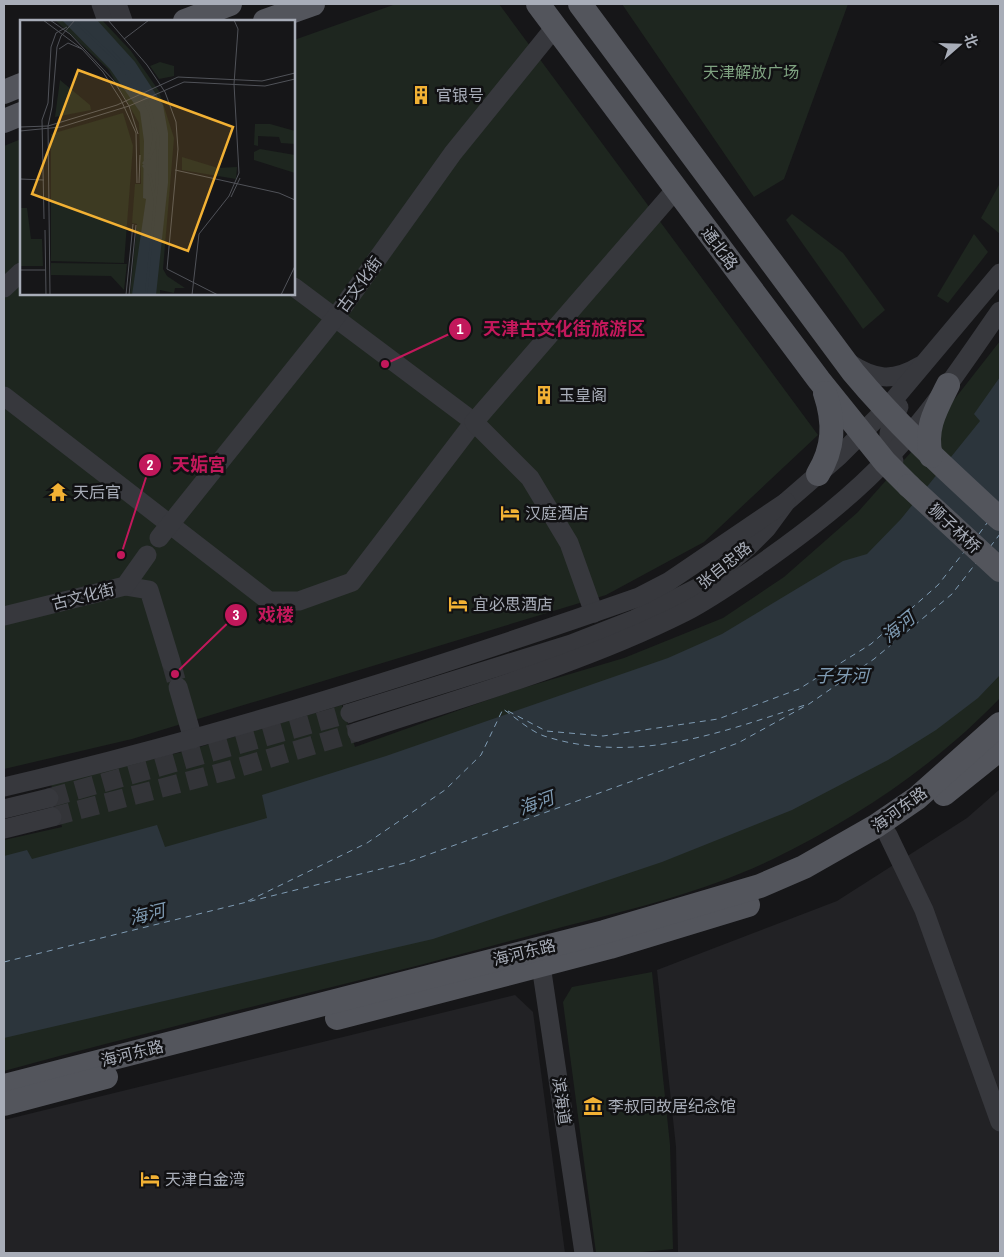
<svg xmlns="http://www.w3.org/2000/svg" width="1004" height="1257" font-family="'Archivo Narrow','Noto Sans SC',sans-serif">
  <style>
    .built { fill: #222225 }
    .green { fill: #1e261f }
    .water { fill: #2c353c }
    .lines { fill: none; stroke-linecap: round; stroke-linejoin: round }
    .ferry { stroke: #7f9bb3; stroke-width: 1; stroke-dasharray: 6 5; stroke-linecap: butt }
    .minor-tunnel { stroke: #333438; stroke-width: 19; stroke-dasharray: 19 9; stroke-linecap: butt }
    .minor { stroke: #37383d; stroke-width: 19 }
    .major { stroke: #53555c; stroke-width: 24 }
    .major-bridge { stroke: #53555c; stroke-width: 24 }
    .labels { text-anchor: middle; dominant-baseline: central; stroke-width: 5; stroke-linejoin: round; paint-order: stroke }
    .park-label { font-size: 16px; fill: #7fa381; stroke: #111113 }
    .poi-label { font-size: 16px; fill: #a8adb8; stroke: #111113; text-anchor: start }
    .street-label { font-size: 16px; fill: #a8adb8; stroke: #111113 }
    .water-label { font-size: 18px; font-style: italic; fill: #7f9bb3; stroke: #111113 }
    .inset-river { fill: none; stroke: #2c353c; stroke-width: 2.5 }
    .inset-road { fill: none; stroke: #505258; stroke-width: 1 }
    .view { fill: #f2b134; fill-opacity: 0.15; stroke: #f2b134; stroke-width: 2.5 }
    .inset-edge { fill: none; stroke: #a8adb8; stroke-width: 2.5 }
    .leader { fill: none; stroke: #c2185b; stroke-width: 2 }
    .callout-dot { fill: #c2185b; stroke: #111113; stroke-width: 2 }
    .mark-label { font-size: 15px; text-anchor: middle; font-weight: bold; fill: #fff }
    .callout-label { font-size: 18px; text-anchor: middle; font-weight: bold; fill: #c2185b; stroke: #111113; stroke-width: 5; stroke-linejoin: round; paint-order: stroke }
  </style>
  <rect width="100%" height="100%" fill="#161618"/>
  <!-- built -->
  <g class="built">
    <path d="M1000 789V1253H678L676 1147 657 970 837 901 967 818Z"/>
    <path d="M515 995 533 1012 565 1253H4V1120Z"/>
  </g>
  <!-- green -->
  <g class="green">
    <path d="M396 4H499L818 435 704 542 606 595 132 739 4 769V146L21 139V294H294V40Z"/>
    <path d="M622 4H848L784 179 754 197Z"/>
    <path d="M1000 183V234L981 218Z"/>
    <path d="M792 214 843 253 885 310 863 329 786 220Z"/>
    <path d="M974 234 988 252 948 303 937 296Z"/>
    <path d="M1000 341V698C936 765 854 820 771 860 708 890 638 908 570 925 521 938 473 951 424 964 284 999 143 1033 4 1071V840L62 827 51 784 186 751 342 705 355 747 513 691 624 658 723 618 784 577 858 512 928 433Z"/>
    <path d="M652 972 670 1145 673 1249 631 1253H596L563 1002 572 987Z"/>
  </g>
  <!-- water -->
  <path class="water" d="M1000 377V675L978 698 936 730 888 760 792 810 662 862 433 939 4 1038V856L27 850 32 859 157 825 165 847 267 818 262 795 386 756 668 658 722 634 843 561 867 554 901 519 980 421 974 414Z"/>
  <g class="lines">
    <!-- ferry -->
    <g class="ferry">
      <path d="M979 534 987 523"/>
      <path d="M990 547 1000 534"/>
      <path d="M508 711 546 731 603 736 718 719 799 689 871 644 938 585 964 552"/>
      <path d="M248 901 367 843 445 790 481 755 503 709C515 717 530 731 544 736 635 765 720 733 805 705"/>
      <path d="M4 962 405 863 738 743 809 704 874 659 952 594 976 563"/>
    </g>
    <!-- minor-tunnel -->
    <g class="minor-tunnel">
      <path d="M171 662 178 687"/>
      <path d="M49 798 350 713"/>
      <path d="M52 817 230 770 357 732"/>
    </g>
    <!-- minor -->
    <g class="minor">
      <path d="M101 4 107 21"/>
      <path d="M117 4 123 21"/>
      <path d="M4 288 21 272"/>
      <path d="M849 363C875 380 893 382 920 366"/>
      <path d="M4 396 269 601H299L352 582 474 422 294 287"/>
      <path d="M894 461C884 442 889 425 899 407"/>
      <path d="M159 538 335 318 453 153 555 27"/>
      <path d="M125 586 149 590 171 662"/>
      <path d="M594 613 569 543 530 478 474 422 676 189"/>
      <path d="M4 616 125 586 147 555"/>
      <path d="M178 687 193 739"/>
      <path d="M350 713 571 644 635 619 705 584 749 546 767 528 786 502 839 456 885 410 1000 273"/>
      <path d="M357 732C467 696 581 664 685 612 712 598 737 580 762 563 807 531 852 497 890 456 932 412 965 361 1000 311"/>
      <path d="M4 787C219 737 431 670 639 597L668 582 786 502"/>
      <path d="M4 809 49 798"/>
      <path d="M4 829 52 817"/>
      <path d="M888 835 924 910 1000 1122"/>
      <path d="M539 952 584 1253"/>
    </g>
    <!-- major -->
    <g class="major">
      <path d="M538 4 819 380 885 462 909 486"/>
      <path d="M580 4 853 372C898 426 949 472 1000 519"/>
      <path d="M185 21 230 4"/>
      <path d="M265 21 313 4"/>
      <path d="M4 92 21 85"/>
      <path d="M4 121 21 114"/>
      <path d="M931 456C924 429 936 409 948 385"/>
      <path d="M818 474C834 448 835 423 825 393"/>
      <path d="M944 794 1000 749"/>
      <path d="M337 1018 610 947 748 905"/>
      <path d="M4 1086 604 932 760 886 804 867 876 826 917 798 1000 724"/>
      <path d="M4 1104 106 1077"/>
    </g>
    <!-- major-bridge -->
    <path class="major-bridge" d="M909 486 1000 570"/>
  </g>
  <!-- icons -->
  <defs>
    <g id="building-bare" transform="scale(1.5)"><path d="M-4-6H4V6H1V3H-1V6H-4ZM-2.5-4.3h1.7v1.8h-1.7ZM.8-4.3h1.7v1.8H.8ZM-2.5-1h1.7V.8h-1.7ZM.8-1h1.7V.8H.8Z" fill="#f2b134" stroke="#111113" stroke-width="2.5" paint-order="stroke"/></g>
    <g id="temple-bare" transform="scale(1.5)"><path d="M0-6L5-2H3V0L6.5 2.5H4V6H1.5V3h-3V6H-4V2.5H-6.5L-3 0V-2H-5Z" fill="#f2b134" stroke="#111113" stroke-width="2.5" paint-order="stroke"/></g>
    <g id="hotel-bare" transform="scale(1.5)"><path d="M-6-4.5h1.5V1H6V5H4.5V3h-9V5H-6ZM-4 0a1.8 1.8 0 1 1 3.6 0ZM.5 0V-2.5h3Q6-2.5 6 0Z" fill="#f2b134" stroke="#111113" stroke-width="2.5" paint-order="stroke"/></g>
    <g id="museum-bare" transform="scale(1.5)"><path d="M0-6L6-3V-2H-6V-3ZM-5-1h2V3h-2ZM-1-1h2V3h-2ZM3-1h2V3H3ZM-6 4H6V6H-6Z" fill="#f2b134" stroke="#111113" stroke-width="2.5" paint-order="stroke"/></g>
  </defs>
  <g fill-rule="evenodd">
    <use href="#building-bare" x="421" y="95"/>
    <use href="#building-bare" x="544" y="395"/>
    <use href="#temple-bare" x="58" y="492"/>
    <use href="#hotel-bare" x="510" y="513"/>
    <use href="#hotel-bare" x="458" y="604"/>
    <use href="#museum-bare" x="593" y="1106"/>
    <use href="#hotel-bare" x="150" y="1179"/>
  </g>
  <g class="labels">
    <!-- park labels -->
    <g class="park-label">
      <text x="751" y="72">天津解放广场</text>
    </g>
    <!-- poi labels -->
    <g class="poi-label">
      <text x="436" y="95">官银号</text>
      <text x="559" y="395">玉皇阁</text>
      <text x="73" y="492">天后官</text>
      <text x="525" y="513">汉庭酒店</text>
      <text x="473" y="604">宜必思酒店</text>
      <text x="608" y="1106">李叔同故居纪念馆</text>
      <text x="165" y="1179">天津白金湾</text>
    </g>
    <!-- street labels -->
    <g class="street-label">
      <text transform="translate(720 248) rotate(53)">通北路</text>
      <text transform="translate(359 284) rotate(-54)">古文化街</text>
      <text transform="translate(955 528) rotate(43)">狮子林桥</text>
      <text transform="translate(724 565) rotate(-39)">张自忠路</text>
      <text transform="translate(83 596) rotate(-14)">古文化街</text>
      <text transform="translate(899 809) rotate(-36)">海河东路</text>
      <text transform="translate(524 952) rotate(-14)">海河东路</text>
      <text transform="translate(132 1053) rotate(-14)">海河东路</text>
      <text transform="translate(562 1101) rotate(82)">滨海道</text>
    </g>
    <!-- water labels -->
    <g class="water-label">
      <text transform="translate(898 627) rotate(-39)">海河</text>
      <text x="842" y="675">子牙河</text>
      <text transform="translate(536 803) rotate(-20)">海河</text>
      <text transform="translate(147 914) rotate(-14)">海河</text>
    </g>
  </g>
  <!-- overview -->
  <g transform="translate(20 20)">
    <rect width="275" height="275" fill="#161618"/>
    <path d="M35 0H82L111 31 139 71 154 118 143 249 147 256 165 268H155L154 273 140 270V275H110L117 204 112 203 115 164H121L119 103 88 49ZM140 42 154 46V56L139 59 130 46ZM40 60 70 85 71 90 35 97ZM103 93 113 126 104 243 31 241V114ZM235 104H250L275 111V124L261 123 259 117 238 116V126L234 125ZM240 129 275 135V153L234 140V132ZM162 137 198 148 217 147 216 159 162 150ZM0 188H7L11 219H22L23 246H0ZM31 243 107 244 104 270 91 256 31 255Z" fill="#1e261f"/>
    <path d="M42 0H77L115 42 143 85 148 113V163L136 275H112L126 179 123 178 124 121 120 92 90 49Z" fill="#2c353c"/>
    <path class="inset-river" d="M60 0 100 40 121 71M55 1 99 43 119 72M129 139 134 128 136 109M123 144 131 133 134 118 131 95 125 82M123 145 130 155 135 180M126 275 137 163 138 116 127 81"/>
    <path class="inset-road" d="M23 0 62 29 83 52 101 80 116 113 117 163M30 0 50 14 94 61 109 86 118 114M88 0 127 45 145 72 156 102 158 129 147 249 198 275M104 19 129 0M39 29 48 23 62 29M0 107 28 106 97 85 158 57 242 61 275 53M0 111 41 107 109 86 164 62 245 66 275 59M155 150 259 173 275 180M0 159 24 160M119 163 120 135M211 177 220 158M24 199 22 100 28 83 31 27 36 13 47 7M25 210 26 275M0 250H26M30 275 28 106 32 87 37 27 41 16 55 0M106 275 113 204M109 275 116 205M172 275 179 214 209 176 219 153 214 64 218 9 214 0M261 275 275 246"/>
    <path class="view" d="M58 50 213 107 168 231 12 174Z"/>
    <rect width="275" height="275" class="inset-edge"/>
  </g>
  <!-- callouts -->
  <path class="leader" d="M385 364L460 329M121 555L150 465M175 674L236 615"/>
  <g class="callout-dot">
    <circle cx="385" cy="364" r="5"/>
    <circle cx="121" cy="555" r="5"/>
    <circle cx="175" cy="674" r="5"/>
    <circle cx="460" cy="329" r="12"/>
    <circle cx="150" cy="465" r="12"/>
    <circle cx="236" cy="615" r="12"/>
  </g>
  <g class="mark-label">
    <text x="460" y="334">1</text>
    <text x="150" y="470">2</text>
    <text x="236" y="620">3</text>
  </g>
  <g class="callout-label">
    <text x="564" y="335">天津古文化街旅游区</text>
    <text x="199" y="471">天姤宮</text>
    <text x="276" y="621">戏楼</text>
  </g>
  <!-- border -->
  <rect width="1004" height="1257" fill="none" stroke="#a8adb8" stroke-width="10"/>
  <!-- north arrow -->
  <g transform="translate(959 45) rotate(70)" stroke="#111113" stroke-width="4" paint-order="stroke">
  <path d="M0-4L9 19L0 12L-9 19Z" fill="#a8adb8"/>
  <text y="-8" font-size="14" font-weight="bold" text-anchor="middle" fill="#a8adb8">北</text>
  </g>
</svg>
